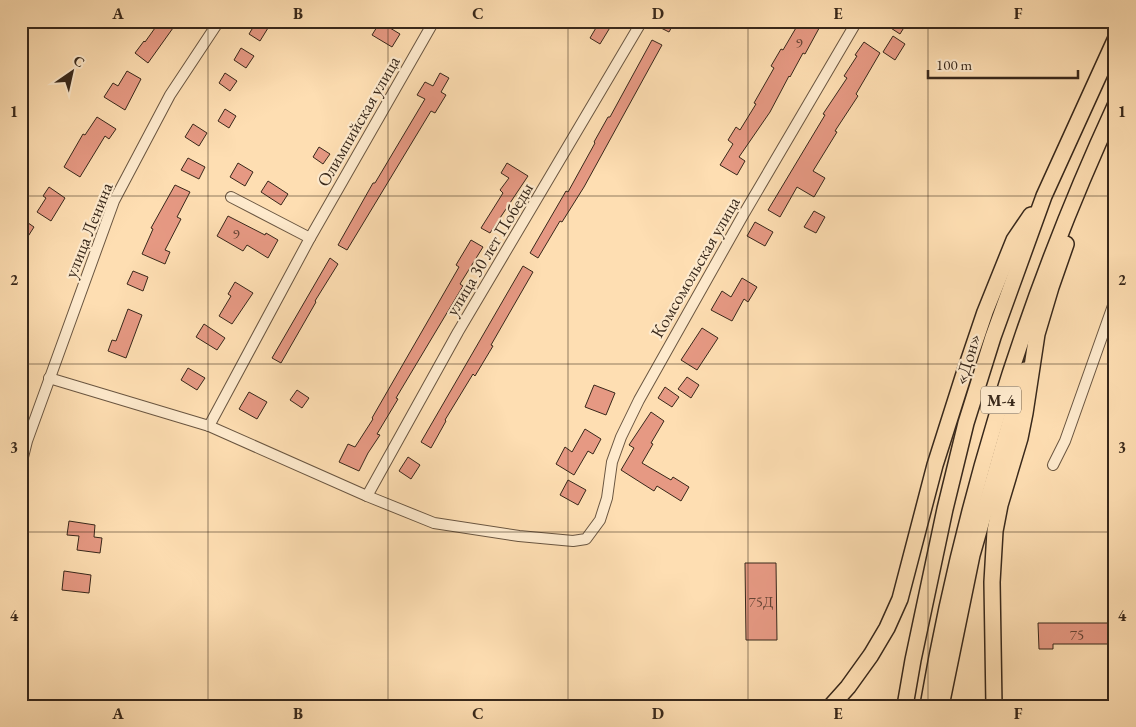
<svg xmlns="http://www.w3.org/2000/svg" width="1136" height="727" font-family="'EB Garamond',serif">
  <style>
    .building { fill: #e69983; stroke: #38281b }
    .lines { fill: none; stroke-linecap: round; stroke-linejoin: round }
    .minor-casing { stroke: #6a5641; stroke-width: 12 }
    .highway-casing { stroke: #38281b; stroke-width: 18 }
    .minor { stroke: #feeacd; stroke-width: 10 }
    .highway { stroke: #fedeb2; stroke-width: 15 }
    .grid { fill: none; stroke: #38281b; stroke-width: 1; stroke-opacity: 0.55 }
    .labels { text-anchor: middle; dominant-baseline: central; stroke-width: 4.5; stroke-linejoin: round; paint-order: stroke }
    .number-label { font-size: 15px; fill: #644435 }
    .shield { fill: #feeacd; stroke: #736250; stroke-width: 1 }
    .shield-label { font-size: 16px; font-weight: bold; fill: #38281b }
    .street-label { font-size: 18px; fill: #38281b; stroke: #feeacd }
    .neatline { fill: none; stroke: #38281b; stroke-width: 2 }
    .grid-label { font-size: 16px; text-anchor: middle; font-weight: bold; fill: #38281b }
  </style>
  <rect width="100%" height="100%" fill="#fedeb2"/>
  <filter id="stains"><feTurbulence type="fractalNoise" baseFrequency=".004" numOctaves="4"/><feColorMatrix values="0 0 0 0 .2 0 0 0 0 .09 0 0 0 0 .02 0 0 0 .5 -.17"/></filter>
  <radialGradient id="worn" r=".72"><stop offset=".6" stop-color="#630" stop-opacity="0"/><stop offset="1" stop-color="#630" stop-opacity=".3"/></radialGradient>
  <!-- building -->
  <g class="building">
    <path d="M160 21H178L148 63 135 53 144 41 145 42Z"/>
    <path d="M257 21 268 28 260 41 249 34Z"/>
    <path d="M600 21H614L600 44 590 38Z"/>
    <path d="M662 21H675L669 32 659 27Z"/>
    <path d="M800 21H823L805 54 803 53 790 77 789 76 770 112 739 157 745 161 737 175 720 165 733 144 728 140 736 127 740 130 756 104 754 103 774 68 771 66 781 49 783 50Z"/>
    <path d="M880 21H908L900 34Z"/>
    <path d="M380 22 400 34 392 47 372 35Z"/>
    <path d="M893 36 905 44 895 60 883 52Z"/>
    <path d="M652 40 662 45 584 187 562 222 560 221 538 258 530 253 566 191 568 192 595 143 594 142 608 117H610Z"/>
    <path d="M864 42 880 53 856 94 858 96 835 131 837 132 813 171 825 178 814 197 797 187 780 217 768 210 825 115 823 114 847 78 844 76 857 56 855 55Z"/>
    <path d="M241 48 254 56 246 68 234 60Z"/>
    <path d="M127 71 141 79 125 110 104 97 113 83 118 86Z"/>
    <path d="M225 73 237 81 230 91 219 83Z"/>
    <path d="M440 73 449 78 441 92 446 95 435 113 431 111 347 250 338 245 373 183H375L425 99 417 95 425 82 433 86Z"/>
    <path d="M225 109 236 116 229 128 218 121Z"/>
    <path d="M97 117 116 129 109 139 105 136 80 177 64 167 83 134 85 135Z"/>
    <path d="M193 124 207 133 199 146 185 137Z"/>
    <path d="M319 147 330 154 323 164 313 157Z"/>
    <path d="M188 158 205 167 199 179 181 170Z"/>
    <path d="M238 163 253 172 245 186 230 177Z"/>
    <path d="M507 163 528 176 490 233 481 228 503 193 500 190 509 178 501 173Z"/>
    <path d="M268 181 288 194 281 205 261 192Z"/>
    <path d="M175 185 190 192 177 217 181 219 165 250 170 252 165 264 142 254 153 229 151 228Z"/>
    <path d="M49 187 65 198 51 221 37 212 46 198 43 196Z"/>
    <path d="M814 211 825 217 816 233 804 227Z"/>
    <path d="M228 216 265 235 266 233 278 240 268 258 247 245 243 251 217 236Z"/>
    <path d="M21 218 34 227 27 238 21 235Z"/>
    <path d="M755 222 773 232 765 246 747 236Z"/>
    <path d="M471 240 483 247 460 284 463 286 396 398 398 399 377 434 380 435 368 453 359 471 339 462 348 444 355 447 373 419 372 418 459 267 456 265Z"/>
    <path d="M330 258 338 264 315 301 316 302 281 363 272 358Z"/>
    <path d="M523 266 533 272 491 345 493 346 475 376 473 374 445 420 446 421 431 448 421 442Z"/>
    <path d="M133 271 148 277 143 291 127 284Z"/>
    <path d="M742 278 757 287 748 302 744 299 732 321 711 310 722 291 731 297Z"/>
    <path d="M235 282 253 293 232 324 219 316 231 296 228 294Z"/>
    <path d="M128 309 142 315 126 358 108 351 112 340 116 341Z"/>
    <path d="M204 324 225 338 217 350 196 337Z"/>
    <path d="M702 328 718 338 697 370 681 360Z"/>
    <path d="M188 368 205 378 197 390 181 380Z"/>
    <path d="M687 377 699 385 691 398 678 389Z"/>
    <path d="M594 385 615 393 606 415 585 407Z"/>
    <path d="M665 387 679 397 672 407 658 398Z"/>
    <path d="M297 390 309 398 302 408 290 400Z"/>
    <path d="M249 392 267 402 257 419 239 409Z"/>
    <path d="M651 412 664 421 651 443 653 444 642 463 671 480 673 477 689 487 681 501 657 486 654 491 621 470 634 448 629 445Z"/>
    <path d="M585 429 601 439 593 454 588 451 574 475 556 464 565 447 572 452Z"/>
    <path d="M408 457 420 465 411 479 399 471Z"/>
    <path d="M568 480 586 490 578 505 560 495Z"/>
    <path d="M69 521 95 525 94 537 102 538 100 553 77 550 79 536 67 535Z"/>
    <path d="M745 563H776L777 640H746Z"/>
    <path d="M64 571 91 575 89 593 62 590Z"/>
    <path d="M1038 623H1115V644H1053V649H1039Z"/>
  </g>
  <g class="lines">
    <!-- minor casing -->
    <g class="minor-casing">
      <g id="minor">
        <path d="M231 197 310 238"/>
        <path d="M49 378 209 426 367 496 434 523 519 536 573 541 586 539 600 520 607 498 612 462 621 437 639 400 742 217 857 21"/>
        <path d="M209 426 310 238 434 21"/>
        <path d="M21 465 27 441 114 201 170 95 219 21"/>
        <path d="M1053 465 1065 441 1115 300"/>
        <path d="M367 496 458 332 642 21"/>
      </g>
    </g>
    <!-- highway casing -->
    <g class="highway-casing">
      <g id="highway">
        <path d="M831 706 848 687 871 655 887 628 900 599 935 465 963 377 985 312 1014 240 1031 215"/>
        <path d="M905 706 913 660 945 509 966 423 993 337 1044 196 1115 40"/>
        <path d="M928 706C964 497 1026 299 1115 106"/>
        <path d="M941 706 972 555 1025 370"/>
        <path d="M994 706 992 582 995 531 1000 505 1020 438 1025 413 1037 334 1051 287 1066 244"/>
      </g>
    </g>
    <!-- minor -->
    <use href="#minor" class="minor"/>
    <!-- highway -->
    <use href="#highway" class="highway"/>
  </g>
  <!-- grid -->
  <path class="grid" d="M208 21V706M388 21V706M568 21V706M748 21V706M928 21V706M21 196H1115M21 364H1115M21 532H1115"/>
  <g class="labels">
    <!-- number labels -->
    <g class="number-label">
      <text x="799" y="42">9</text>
      <text x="236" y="233">9</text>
      <text x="761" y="601">75Д</text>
      <text x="1077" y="634">75</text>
    </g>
    <!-- shield labels -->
    <rect class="shield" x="981" y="386.5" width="40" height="27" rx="4"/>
    <g class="shield-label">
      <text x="1001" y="400">М-4</text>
    </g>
    <!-- street labels -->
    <g class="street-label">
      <text transform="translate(358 121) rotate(-60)">Олимпийская улица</text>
      <text transform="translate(88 230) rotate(-68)">улица Ленина</text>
      <text transform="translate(489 249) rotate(-59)">улица 30 лет Победы</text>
      <text transform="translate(695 267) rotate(-60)">Комсомольская улица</text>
      <text transform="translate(967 359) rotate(-73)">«Дон»</text>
    </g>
  </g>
  <!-- margin -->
  <rect width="1136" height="727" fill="none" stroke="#fedeb2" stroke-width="55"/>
  <!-- north arrow -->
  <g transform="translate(72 72) rotate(34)" stroke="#feeacd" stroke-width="4" paint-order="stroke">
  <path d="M0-4L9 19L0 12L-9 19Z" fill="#38281b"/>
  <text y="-8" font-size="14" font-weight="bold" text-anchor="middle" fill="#38281b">С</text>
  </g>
  <!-- scale -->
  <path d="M928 70v8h150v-8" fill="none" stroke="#38281b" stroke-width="2.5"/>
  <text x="936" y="70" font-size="15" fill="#38281b" stroke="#feeacd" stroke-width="4" paint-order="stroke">100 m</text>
  <rect x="28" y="28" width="1080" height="672" class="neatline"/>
  <g class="grid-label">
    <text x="118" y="19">A</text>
    <text x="298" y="19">B</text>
    <text x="478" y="19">C</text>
    <text x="658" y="19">D</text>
    <text x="838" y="19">E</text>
    <text x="1018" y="19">F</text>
    <text x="14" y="117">1</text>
    <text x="1122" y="117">1</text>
    <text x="14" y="285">2</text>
    <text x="1122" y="285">2</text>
    <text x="14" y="453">3</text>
    <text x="1122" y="453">3</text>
    <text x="14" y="621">4</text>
    <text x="1122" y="621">4</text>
    <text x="118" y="719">A</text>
    <text x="298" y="719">B</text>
    <text x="478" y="719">C</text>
    <text x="658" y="719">D</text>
    <text x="838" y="719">E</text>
    <text x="1018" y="719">F</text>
  </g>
  <rect width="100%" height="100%" filter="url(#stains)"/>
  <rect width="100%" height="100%" fill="url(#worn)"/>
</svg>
